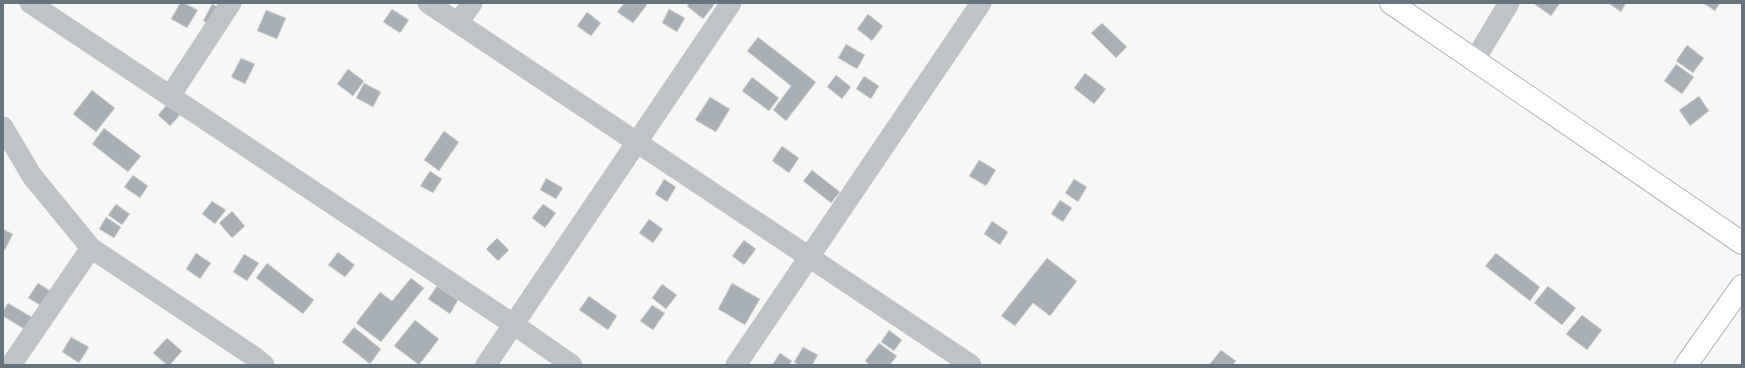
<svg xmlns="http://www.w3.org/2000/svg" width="1745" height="368" font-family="'Fira Sans',sans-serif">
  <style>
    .building { fill: #a9b0b5; stroke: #d9d9d7 }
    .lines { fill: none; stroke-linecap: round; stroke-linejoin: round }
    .secondary-casing { stroke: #b1b7bb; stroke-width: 24 }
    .street { stroke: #bfc3c6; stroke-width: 21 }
    .secondary { stroke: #fff; stroke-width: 22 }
  </style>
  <rect width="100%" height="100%" fill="#f7f7f5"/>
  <!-- building -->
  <g class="building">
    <path d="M180 3H184L198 10 187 28 171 19Z"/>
    <path d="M624 3H645L647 5 633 23 617 12Z"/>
    <path d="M689 3H712L714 5 703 19 687 6Z"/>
    <path d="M1533 3H1560L1551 16Z"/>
    <path d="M1608 3H1626L1621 12Z"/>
    <path d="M1703 3H1720L1715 11Z"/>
    <path d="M212 4 227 11 218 28 203 21Z"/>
    <path d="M392 9 409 20 400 33 383 22Z"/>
    <path d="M669 9 685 18 677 32 662 23Z"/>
    <path d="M266 10 286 18 277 39 257 31Z"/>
    <path d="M587 12 601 23 591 36 577 26Z"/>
    <path d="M868 14 883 26 872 41 857 29Z"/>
    <path d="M1102 23 1127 47 1116 58 1091 33Z"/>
    <path d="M758 37 816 82 786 121 773 110 791 86 747 51Z"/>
    <path d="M846 44 865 55 857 69 838 58Z"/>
    <path d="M1687 45 1704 58 1693 73 1676 61Z"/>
    <path d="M241 58 255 64 245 84 231 77Z"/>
    <path d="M1676 64 1694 77 1682 94 1664 81Z"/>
    <path d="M348 69 364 81 353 96 337 84Z"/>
    <path d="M1085 73 1106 89 1094 104 1074 88Z"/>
    <path d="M836 75 851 87 842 99 827 87Z"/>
    <path d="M864 76 879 86 871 99 856 89Z"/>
    <path d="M752 77 779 98 769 111 742 91Z"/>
    <path d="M364 83 381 92 373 107 356 98Z"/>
    <path d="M92 90 115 108 96 132 73 114Z"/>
    <path d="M1699 96 1709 111 1690 126 1679 110Z"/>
    <path d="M710 97 730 109 716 132 695 120Z"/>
    <path d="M168 103 181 114 170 126 158 115Z"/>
    <path d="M104 128 141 156 128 172 92 144Z"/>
    <path d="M444 131 459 142 439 171 424 160Z"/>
    <path d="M782 146 799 158 789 173 772 161Z"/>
    <path d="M979 160 996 170 986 186 969 176Z"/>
    <path d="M812 170 840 192 831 203 803 181Z"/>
    <path d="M430 171 442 179 433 193 420 186Z"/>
    <path d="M133 175 148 186 140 198 124 187Z"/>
    <path d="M546 178 563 188 556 199 540 190Z"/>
    <path d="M664 179 676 187 667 202 655 194Z"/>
    <path d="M1074 179 1087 187 1078 202 1065 193Z"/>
    <path d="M1060 200 1072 208 1063 222 1051 214Z"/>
    <path d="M212 201 226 210 215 224 202 214Z"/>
    <path d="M116 204 130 214 122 225 108 215Z"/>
    <path d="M543 204 556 213 545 228 532 218Z"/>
    <path d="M232 211 245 226 232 238 219 223Z"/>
    <path d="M106 217 121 227 114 238 99 229Z"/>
    <path d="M649 219 663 229 653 243 639 233Z"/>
    <path d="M992 221 1008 232 1000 245 984 234Z"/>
    <path d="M3 229 13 234 5 250 3 249Z"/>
    <path d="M497 238 509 250 498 261 486 249Z"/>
    <path d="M744 240 756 249 744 265 732 256Z"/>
    <path d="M338 252 355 265 345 277 328 265Z"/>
    <path d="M196 253 211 263 200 279 186 269Z"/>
    <path d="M1496 253 1540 287 1530 301 1485 266Z"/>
    <path d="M244 254 259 263 247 281 233 272Z"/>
    <path d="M1047 258 1077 281 1050 316 1033 303 1015 326 1001 316Z"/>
    <path d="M267 263 314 300 303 314 256 278Z"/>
    <path d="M411 278 424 288 381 342 356 323 380 292 392 301Z"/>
    <path d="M38 283 52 292 43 307 28 298Z"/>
    <path d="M732 283 760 299 745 325 718 309Z"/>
    <path d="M662 284 677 295 666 309 652 298Z"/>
    <path d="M437 286 458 300 450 314 428 299Z"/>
    <path d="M1548 286 1576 308 1562 325 1534 303Z"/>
    <path d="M589 296 617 316 608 330 579 310Z"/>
    <path d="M8 303 35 319 27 331 3 316V311Z"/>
    <path d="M652 305 665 313 653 330 640 321Z"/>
    <path d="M1582 315 1602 330 1587 350 1566 334Z"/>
    <path d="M415 320 439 339 419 365 394 346Z"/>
    <path d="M354 327 381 349 370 364 342 342Z"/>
    <path d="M889 330 902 340 894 351 881 342Z"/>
    <path d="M71 337 89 347 79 363 62 352Z"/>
    <path d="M167 338 182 351 170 365H167L153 353Z"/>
    <path d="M879 343 897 356 890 365H870L865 361Z"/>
    <path d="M803 347 818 355 812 365H799L794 362Z"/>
    <path d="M1221 350 1236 361 1233 365H1209Z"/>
    <path d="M780 353 792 361 789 365H772Z"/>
  </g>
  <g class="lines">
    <!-- secondary casing -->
    <g class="secondary-casing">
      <g id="secondary">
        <path d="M1391 3 1742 243"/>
        <path d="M1686 365 1742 286"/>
      </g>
    </g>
    <!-- street -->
    <g class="street">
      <path d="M30 3 513 324 572 365"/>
      <path d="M428 3 971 365"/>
      <path d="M458 23 472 3"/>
      <path d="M1474 61 1509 3"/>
      <path d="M170 96 231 3"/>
      <path d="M3 127 32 176 91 248 253 356 264 365"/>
      <path d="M11 365 91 248"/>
      <path d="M486 365 731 3"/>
      <path d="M736 365 981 3"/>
    </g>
    <!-- secondary -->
    <use href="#secondary" class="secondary"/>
  </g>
  <!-- border -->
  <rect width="1745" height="368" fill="none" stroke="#65747e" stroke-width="8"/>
</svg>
